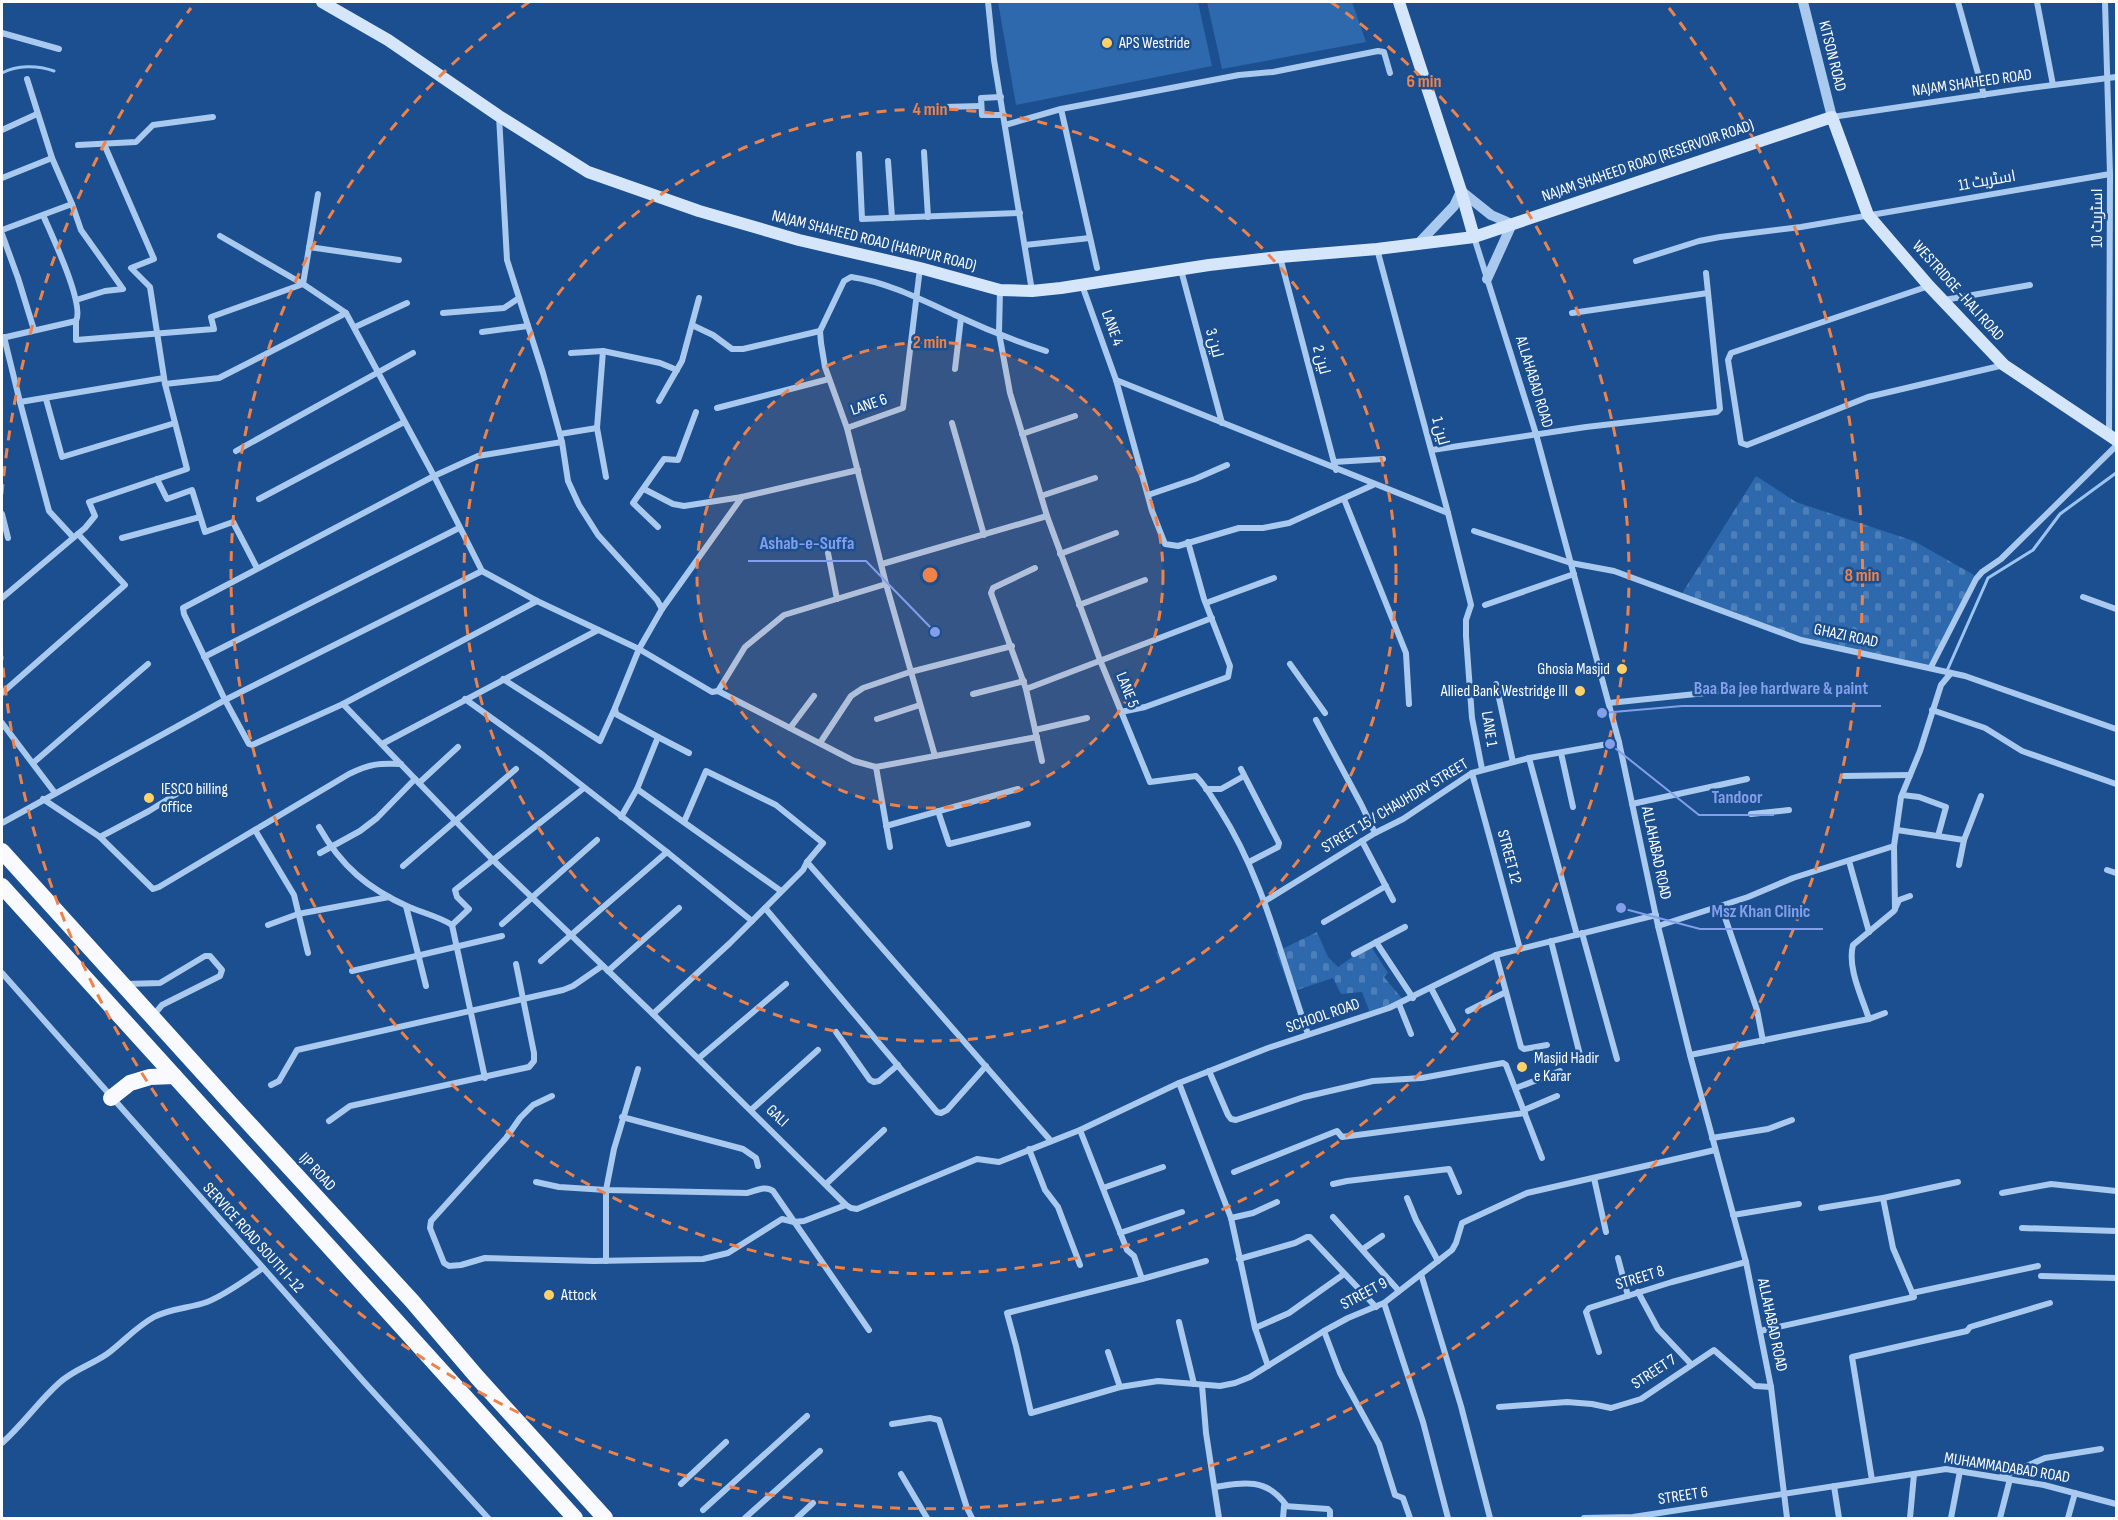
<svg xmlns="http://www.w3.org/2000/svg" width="2118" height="1520" font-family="'Sofia Sans Condensed',Cairo,sans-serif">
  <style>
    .grass { fill: #2e69ad }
    .cemetery { fill: url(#cemetery-stones) }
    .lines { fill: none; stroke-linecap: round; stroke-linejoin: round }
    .stream { stroke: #9cc4f0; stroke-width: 3 }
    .minor { stroke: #a9c9ee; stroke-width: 6 }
    .tertiary { stroke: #a9c9ee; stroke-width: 10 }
    .secondary { stroke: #d6e6fa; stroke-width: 12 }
    .trunk { stroke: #f8faff; stroke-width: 16 }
    .ring { fill: none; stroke: #ee8249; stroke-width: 3; stroke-dasharray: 10 8 }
    .poi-dot { fill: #ffd166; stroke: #1b4f8f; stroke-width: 2 }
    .labels { text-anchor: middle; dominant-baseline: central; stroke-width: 5; stroke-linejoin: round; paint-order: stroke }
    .poi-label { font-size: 16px; fill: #fff; stroke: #1b4f8f; text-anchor: start }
    .street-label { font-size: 16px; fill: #fff; stroke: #1b4f8f }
    .centre { fill: #ee8249; stroke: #1b4f8f; stroke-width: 3 }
    .ring-label { font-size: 18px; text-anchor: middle; font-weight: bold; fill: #ee8249; stroke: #1b4f8f; stroke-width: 5; stroke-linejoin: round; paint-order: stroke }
    .leader { fill: none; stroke: #839eea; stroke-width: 2 }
    .callout-dot { fill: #839eea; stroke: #1b4f8f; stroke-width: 2 }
    .callout-label { font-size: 18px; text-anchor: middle; font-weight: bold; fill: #839eea; stroke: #1b4f8f; stroke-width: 5; stroke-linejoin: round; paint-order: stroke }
  </style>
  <defs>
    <pattern id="cemetery-stones" width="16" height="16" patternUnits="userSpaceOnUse" patternTransform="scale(1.5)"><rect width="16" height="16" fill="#2e69ad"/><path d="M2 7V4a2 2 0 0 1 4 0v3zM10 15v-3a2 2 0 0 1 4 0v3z" fill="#4d80b9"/></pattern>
  </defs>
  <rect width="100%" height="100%" fill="#1b4f8f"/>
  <!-- grass -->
  <g class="grass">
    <path d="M998 2H1198L1212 66 1016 105Z"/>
    <path d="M1207 2H1352L1366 42 1222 69Z"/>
  </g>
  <!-- cemetery -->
  <g class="cemetery">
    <path d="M1756 476 1796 502 1914 541 1974 575 1931 667 1801 640 1681 595Z"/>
    <path d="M1317 932 1328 957 1338 967 1370 945 1388 973 1384 977 1404 1001 1370 1013 1362 992 1341 994 1333 978 1291 992 1276 952Z"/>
  </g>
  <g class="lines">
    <!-- stream -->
    <g class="stream">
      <path d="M2 73C17 65 37 65 54 71"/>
      <path d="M1946 673 1988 578 2033 550 2060 514 2116 473"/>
    </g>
    <!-- minor -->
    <g class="minor">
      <path d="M988 2 994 60 1032 291"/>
      <path d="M1958 2 1984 95"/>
      <path d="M2037 2 2053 85"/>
      <path d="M2105 2 2110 174 2109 436"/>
      <path d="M2 33 59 49"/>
      <path d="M27 79 52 158 72 204"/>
      <path d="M1001 97 981 98 982 115H1004"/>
      <path d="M944 107 981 106"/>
      <path d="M1061 109 1097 268"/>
      <path d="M499 116 507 260 543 373 562 442 568 481 579 505 598 535 657 600 662 609"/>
      <path d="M1832 117 2015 90 2116 77"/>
      <path d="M1005 125 1061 109 1239 75 1273 72 1378 51 1384 52 1390 73"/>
      <path d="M2 130 37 114"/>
      <path d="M78 145 136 142 153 125 213 117"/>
      <path d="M924 152 928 217"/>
      <path d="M859 154 862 219 1020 213"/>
      <path d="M888 161 892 218"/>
      <path d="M2 178 52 158"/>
      <path d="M43 215C51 234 85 304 76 321"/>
      <path d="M2 230 72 204 81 230 123 289 105 291 76 300"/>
      <path d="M2 234 18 278 34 330"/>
      <path d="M220 236 303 284 346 313 434 476 482 571"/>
      <path d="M1474 237 1536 434 1619 742 1658 926 1690 1055 1746 1262 1771 1387 1787 1518"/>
      <path d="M1025 245 1090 238"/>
      <path d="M309 247 399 260"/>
      <path d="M1377 249 1448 513 1471 605 1466 620V636L1472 718 1482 769"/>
      <path d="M1280 257 1336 470"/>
      <path d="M1636 261 1699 241 1720 237 1801 227 2110 174"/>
      <path d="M1181 270 1222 423"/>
      <path d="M1082 285 1116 380 1152 511 1165 544 1178 546 1239 528H1263L1289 523 1373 485"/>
      <path d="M1929 286 1731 353 1728 360 1741 443 1747 445 1868 397 2004 365"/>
      <path d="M1000 290 999 333 1010 393 1047 516 1100 660 1150 782 1196 776C1206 786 1213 799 1220 810 1264 879 1281 958 1308 1034"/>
      <path d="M1944 300 2030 285"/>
      <path d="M443 313 504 308 519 298"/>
      <path d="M1572 313 1708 293"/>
      <path d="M692 325 713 335 732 349H743L820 331"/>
      <path d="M355 327 407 303"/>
      <path d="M482 332 528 326"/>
      <path d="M4 337 20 402 164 378"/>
      <path d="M2 338 76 321V340L214 329 211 317 303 284 318 194"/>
      <path d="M603 351 597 428 606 477"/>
      <path d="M571 353 603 351 660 363 677 370"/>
      <path d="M955 369 961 318"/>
      <path d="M1116 380 1448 513"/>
      <path d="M165 384 219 378 346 313"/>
      <path d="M46 399 62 457 175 423"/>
      <path d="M659 401 682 361 699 298"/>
      <path d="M20 402 49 511 73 537"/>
      <path d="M717 408 829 379"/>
      <path d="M952 423 984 535"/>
      <path d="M847 428 903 408 920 268"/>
      <path d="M560 434 597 428"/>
      <path d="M1022 434 1075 416"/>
      <path d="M1432 450 1586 427 1717 412 1720 409 1706 273"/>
      <path d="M236 451 413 353"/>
      <path d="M1334 462 1383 459"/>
      <path d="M157 479 167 499 192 490 205 532 233 522 257 568"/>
      <path d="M644 489 673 504 684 506 742 497 858 470"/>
      <path d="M1148 495 1195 479 1227 465"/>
      <path d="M1041 496 1095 478"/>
      <path d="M259 499 404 422"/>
      <path d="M1344 499 1406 653 1409 704"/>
      <path d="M2 514 8 538"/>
      <path d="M658 527 633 503 664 459 678 460 696 412"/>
      <path d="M1474 531 1571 563 1614 571 1801 640 1965 676 2116 729"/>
      <path d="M122 538 200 517"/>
      <path d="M828 553 837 599"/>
      <path d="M1060 554 1116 533"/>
      <path d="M882 564 1047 516"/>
      <path d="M1035 568 993 588 991 593 1026 689 1042 761"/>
      <path d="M886 584 935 756"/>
      <path d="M2083 597 2116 609"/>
      <path d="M2 598 85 528 95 516 89 502 187 469 165 384 150 287 131 268 154 259 104 144"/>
      <path d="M537 601 343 704 252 745 249 744 225 700 184 614 183 608 434 476 478 456 562 442"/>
      <path d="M1206 603 1274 578"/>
      <path d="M1079 605 1145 580"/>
      <path d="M1485 605 1574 574"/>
      <path d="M204 657 459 528"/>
      <path d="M1290 664 1325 713"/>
      <path d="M1931 667 1976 579 1982 572 2001 559 2116 446"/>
      <path d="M503 679 600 741 615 708"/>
      <path d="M1496 684 1513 762"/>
      <path d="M1026 689 1212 618"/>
      <path d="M718 691 854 761 876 767 1037 737"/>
      <path d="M2 693 125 585 78 534"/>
      <path d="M973 694 1024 681"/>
      <path d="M465 699 543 755 667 852 541 961"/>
      <path d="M1609 703 1744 689"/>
      <path d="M343 704 492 859 653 1014 730 943 803 870 807 862 1051 1141"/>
      <path d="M1932 710 1985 728 2022 751 2116 784"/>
      <path d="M1121 712 1145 707 1228 677 1230 666 1204 599 1188 542"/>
      <path d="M877 719 920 705"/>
      <path d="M1316 720 1361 804 1375 833"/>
      <path d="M2 723 55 793"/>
      <path d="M790 728 814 696"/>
      <path d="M1035 730 1087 718"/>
      <path d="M658 737 689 753"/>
      <path d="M820 743 851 696 863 688 910 672 1012 646"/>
      <path d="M382 744 598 630"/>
      <path d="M1561 753 1573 807"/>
      <path d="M1529 758 1577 935"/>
      <path d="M33 763 148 664"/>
      <path d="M876 767 890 847"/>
      <path d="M1241 769 1279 843 1278 847 1249 862"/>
      <path d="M1472 773 1520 949"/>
      <path d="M1844 776 1910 775"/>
      <path d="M419 783 458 747"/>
      <path d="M637 789 781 891"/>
      <path d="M1206 789H1221L1244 776"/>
      <path d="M1902 795 1919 797 1946 807 1938 836"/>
      <path d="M43 799 100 837 153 889 159 887 349 774C370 764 378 763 401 764"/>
      <path d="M1632 804 1747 779"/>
      <path d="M938 811 949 844 1028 824"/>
      <path d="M1751 814 1789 810"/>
      <path d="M621 817 637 789 658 737 616 714 615 708 639 649 662 609 742 497"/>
      <path d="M684 822 706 771 776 805 823 843 807 862"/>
      <path d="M2 823 225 700 482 571 537 601 639 649 712 692 718 691 745 647 784 615 886 584 847 428 825 367 821 343 820 331 844 281 851 277C887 282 922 300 955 315 985 329 1015 341 1046 351"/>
      <path d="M886 826 1018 789"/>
      <path d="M319 827C341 866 368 889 409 907 423 913 440 917 452 925L485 1078"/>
      <path d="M255 830 294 895 308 953"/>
      <path d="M1897 830 1964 840"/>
      <path d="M100 837 149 811 191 785"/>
      <path d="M1362 841 1393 900"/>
      <path d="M667 852 752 921"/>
      <path d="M320 853 360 831 377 818 415 779"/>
      <path d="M1849 861 1869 932"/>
      <path d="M1959 865 1964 840 1981 796"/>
      <path d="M403 866 516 769"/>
      <path d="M2107 870 2116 873"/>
      <path d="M1265 901 1375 833 1403 819 1472 773 1529 758 1619 742"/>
      <path d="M406 906 426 986"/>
      <path d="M1721 906 1757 1010 1763 1041"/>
      <path d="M765 908 937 1112 941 1113 947 1110 986 1066"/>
      <path d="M1895 909 1894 846 1901 797 1920 751 1941 685 1951 673"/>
      <path d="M1324 922 1386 886"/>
      <path d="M502 924 597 840"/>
      <path d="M268 925 298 914 389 897"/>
      <path d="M452 925 469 909 457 897 455 890 584 788"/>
      <path d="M1658 926 1748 897 1793 878 1894 846"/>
      <path d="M1582 933 1617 1059"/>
      <path d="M1551 941 1580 1055"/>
      <path d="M1376 942 1413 998"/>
      <path d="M1354 954 1405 927"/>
      <path d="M1496 955 1521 1047 1524 1049 1547 1045"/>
      <path d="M352 971 502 936"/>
      <path d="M608 971 679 908"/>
      <path d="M2 973 365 1383 488 1518"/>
      <path d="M126 984 160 983 205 956H210L222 970 220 976 162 1005 152 1017"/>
      <path d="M1431 988 1453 1030"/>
      <path d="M1399 1004 1411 1034"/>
      <path d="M1468 1011 1506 992"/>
      <path d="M653 1014 846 1205 851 1208 857 1209 977 1159 999 1162 1080 1130 1179 1083 1268 1048 1389 1008 1496 955 1656 915"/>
      <path d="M1869 1019C1862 997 1847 968 1853 945L1894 911 1899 900 1910 896"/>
      <path d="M836 1032 870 1080 874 1082 879 1081 898 1065"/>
      <path d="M1690 1055 1869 1019 1885 1013"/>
      <path d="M699 1058 786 984"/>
      <path d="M1209 1071 1228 1115 1231 1119 1236 1120 1304 1097 1373 1081 1422 1078 1503 1063 1506 1065 1542 1158"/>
      <path d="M1179 1083 1231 1218 1255 1328 1268 1366"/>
      <path d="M271 1085 279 1081 297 1050 563 990 573 986 602 966"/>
      <path d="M1516 1088 1560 1071"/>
      <path d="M552 1096 533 1105 520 1118 506 1138 431 1221 430 1228 444 1263 449 1266 461 1265 485 1258 594 1261 703 1259 728 1253 782 1219 794 1222 804 1221 846 1205"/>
      <path d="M751 1110 818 1050"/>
      <path d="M1524 1110 1557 1096"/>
      <path d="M622 1117 743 1149 756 1158 758 1166"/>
      <path d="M329 1121 350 1106 529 1067 534 1061V1053L516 964"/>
      <path d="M1080 1130 1127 1250 1134 1256 1142 1279 1007 1313 1016 1346 1031 1413 1120 1387 1158 1381 1220 1386 1235 1383 1250 1377 1324 1331 1348 1318 1384 1303 1452 1250 1456 1243 1462 1223 1527 1193 1715 1150"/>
      <path d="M1712 1138 1768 1129 1792 1120"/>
      <path d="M1029 1149 1045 1190 1058 1207 1080 1265"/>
      <path d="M1234 1172 1337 1131 1342 1137 1525 1113"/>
      <path d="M1594 1178 1606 1232"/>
      <path d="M536 1182 559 1187 606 1190 747 1193C756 1191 765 1185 773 1191L869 1330"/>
      <path d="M826 1184 884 1130"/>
      <path d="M1333 1184 1347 1181 1449 1169 1459 1192"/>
      <path d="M1103 1188 1163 1167"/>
      <path d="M2002 1193 2051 1184 2116 1191"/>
      <path d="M1407 1198 1416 1220 1438 1261"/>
      <path d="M1883 1198 1958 1182"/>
      <path d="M1733 1215 1799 1204"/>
      <path d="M1333 1217 1399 1291"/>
      <path d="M1231 1218 1253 1213 1277 1202"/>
      <path d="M2022 1228 2116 1231"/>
      <path d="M1120 1233 1182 1212"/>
      <path d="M1363 1249 1382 1236"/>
      <path d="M1618 1258 1628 1296"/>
      <path d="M1239 1259 1295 1243 1307 1237H1310L1376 1307"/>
      <path d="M606 1261V1190L614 1149 638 1069"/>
      <path d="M1421 1274 1461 1406 1490 1518"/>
      <path d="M2041 1276 2116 1278"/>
      <path d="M1142 1279 1206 1261"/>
      <path d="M1638 1292 1658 1329 1691 1364"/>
      <path d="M1912 1293 2038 1266"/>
      <path d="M1384 1303 1423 1422 1448 1518"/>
      <path d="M1179 1322 1194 1384"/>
      <path d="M1255 1328 1289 1313 1344 1274"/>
      <path d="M1324 1331 1340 1373 1379 1444 1395 1495 1403 1498 1410 1518"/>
      <path d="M1760 1331 1914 1297 1893 1248 1883 1198 1821 1208"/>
      <path d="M1108 1352 1120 1387"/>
      <path d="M1599 1352 1586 1312 1589 1308 1672 1282 1746 1262"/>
      <path d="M1202 1385 1206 1433 1219 1518"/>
      <path d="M1499 1407 1567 1402 1592 1404 1611 1408 1641 1399 1714 1350 1755 1386 1771 1387"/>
      <path d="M892 1424 930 1418 939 1420 967 1508 972 1518"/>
      <path d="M2 1443C23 1424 39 1401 59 1383 73 1370 91 1365 107 1354 123 1342 136 1327 154 1317 171 1308 191 1308 207 1302 227 1294 245 1280 263 1268"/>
      <path d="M901 1474 927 1518"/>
      <path d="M2001 1477 2045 1458 2101 1449"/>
      <path d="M1872 1480 1852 1357 1967 1331 1970 1327 2050 1303"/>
      <path d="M681 1484 726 1442"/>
      <path d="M1834 1486 1839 1518"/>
      <path d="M1215 1487C1244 1482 1267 1478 1286 1505"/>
      <path d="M703 1510 807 1416"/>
      <path d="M745 1518 820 1451"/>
      <path d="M797 1518 813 1503"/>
      <path d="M1283 1518 1284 1506 1328 1509 1330 1511V1518"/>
      <path d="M1584 1518 1633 1517 1946 1469 2044 1485 2116 1504"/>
      <path d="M1910 1518 1914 1474"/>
      <path d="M1951 1518 1960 1471"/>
      <path d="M2000 1518 2010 1479"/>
      <path d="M2068 1518 2075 1493"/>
    </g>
    <!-- tertiary -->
    <g class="tertiary">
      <path d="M1803 2 1832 117"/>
      <path d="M1417 245 1454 206 1461 191 1491 215 1512 224 1487 279"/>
    </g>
    <!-- secondary -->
    <g class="secondary">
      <path d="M322 2 388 40 499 116 588 172 699 211 799 240 920 268 1000 290 1032 291 1061 288 1209 265 1280 257 1377 249 1474 237 1832 117 1868 215 1929 286 2004 365 2116 440"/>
      <path d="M1399 2 1461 191 1474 237"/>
    </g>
    <!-- trunk -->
    <g class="trunk">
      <path d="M2 851 231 1104 412 1301 477 1377 605 1518"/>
      <path d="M2 886 575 1518"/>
      <path d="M111 1098 130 1083 150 1077 174 1076"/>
    </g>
  </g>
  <!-- distance rings -->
  <circle cx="930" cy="575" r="233" fill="#ee8249" fill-opacity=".12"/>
  <g class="ring">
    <circle cx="930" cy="575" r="233"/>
    <circle cx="930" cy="575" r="466"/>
    <path d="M1331 2A699 699 0 1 1 529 2"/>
    <path d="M2 494A932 932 0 0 1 191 8M1669 8A932 932 0 1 1 2 656"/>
  </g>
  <!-- markers -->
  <g class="poi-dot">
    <circle cx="1107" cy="43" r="6"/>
    <circle cx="1622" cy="669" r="6"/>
    <circle cx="1580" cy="691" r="6"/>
    <circle cx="149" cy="798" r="6"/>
    <circle cx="1522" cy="1067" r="6"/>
    <circle cx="549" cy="1295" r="6"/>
  </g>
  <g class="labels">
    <!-- poi labels -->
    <g class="poi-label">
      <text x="1119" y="43">APS Westride</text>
      <text x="1610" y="669" text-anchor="end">Ghosia Masjid</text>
      <text x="1568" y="691" text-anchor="end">Allied Bank Westridge III</text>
      <text x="161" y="789">IESCO billing<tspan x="161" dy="18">office</tspan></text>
      <text x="1534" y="1058">Masjid Hadir<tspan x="1534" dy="18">e Karar</tspan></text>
      <text x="561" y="1295">Attock</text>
    </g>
    <!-- street labels -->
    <g class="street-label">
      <text transform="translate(1832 56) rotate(76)">KITSON ROAD</text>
      <text transform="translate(1972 83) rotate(-8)">NAJAM SHAHEED ROAD</text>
      <text transform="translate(1648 161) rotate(-19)">NAJAM SHAHEED ROAD (RESERVOIR ROAD)</text>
      <text transform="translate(1987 181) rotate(-10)">اسٹریٹ 11</text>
      <text transform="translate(2097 218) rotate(-90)">اسٹریٹ 10</text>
      <text transform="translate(874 241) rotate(14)">NAJAM SHAHEED ROAD (HARIPUR ROAD)</text>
      <text transform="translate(1958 291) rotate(48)">WESTRIDGE -HALI ROAD</text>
      <text transform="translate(1112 328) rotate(70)">LANE 4</text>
      <text transform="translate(1214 343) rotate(75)">لین 3</text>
      <text transform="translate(1321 360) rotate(75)">لین 2</text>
      <text transform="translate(1534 382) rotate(73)">ALLAHABAD ROAD</text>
      <text transform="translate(869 405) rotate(-19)">LANE 6</text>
      <text transform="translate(1440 431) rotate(75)">لین 1</text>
      <text transform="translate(1846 636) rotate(12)">GHAZI ROAD</text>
      <text transform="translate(1127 690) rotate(68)">LANE 5</text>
      <text transform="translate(1489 729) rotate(81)">LANE 1</text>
      <text transform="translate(1395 806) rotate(-31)">STREET 15 / CHAUHDRY STREET</text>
      <text transform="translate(1656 853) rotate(78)">ALLAHABAD ROAD</text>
      <text transform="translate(1509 857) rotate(75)">STREET 12</text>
      <text transform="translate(1323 1016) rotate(-19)">SCHOOL ROAD</text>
      <text transform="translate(777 1116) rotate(44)">GALI</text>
      <text transform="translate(317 1172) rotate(47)">IJP ROAD</text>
      <text transform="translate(253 1238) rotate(48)">SERVICE ROAD SOUTH I-12</text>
      <text transform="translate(1640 1278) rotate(-17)">STREET 8</text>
      <text transform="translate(1364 1294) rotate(-28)">STREET 9</text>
      <text transform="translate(1772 1325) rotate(78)">ALLAHABAD ROAD</text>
      <text transform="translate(1654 1372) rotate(-33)">STREET 7</text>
      <text transform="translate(2007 1468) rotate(9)">MUHAMMADABAD ROAD</text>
      <text transform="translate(1683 1496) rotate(-9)">STREET 6</text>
    </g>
  </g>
  <circle cx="930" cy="575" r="9" class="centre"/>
  <g class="ring-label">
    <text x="1424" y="87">6 min</text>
    <text x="930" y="115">4 min</text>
    <text x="930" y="348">2 min</text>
    <text x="1862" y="581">8 min</text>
  </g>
  <!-- callouts -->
  <path class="leader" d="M935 632L866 561H748M1602 713L1682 706H1881M1610 744L1699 815H1774M1621 908L1700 929H1823"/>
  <g class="callout-dot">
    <circle cx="935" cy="632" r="6"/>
    <circle cx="1602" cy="713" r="6"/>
    <circle cx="1610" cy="744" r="6"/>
    <circle cx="1621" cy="908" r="6"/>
  </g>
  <g class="callout-label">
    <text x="807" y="549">Ashab-e-Suffa</text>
    <text x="1781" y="694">Baa Ba jee hardware &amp; paint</text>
    <text x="1737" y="803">Tandoor</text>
    <text x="1761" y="917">Msz Khan Clinic</text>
  </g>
  <!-- border -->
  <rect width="2118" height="1520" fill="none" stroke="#ffffff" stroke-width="6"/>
</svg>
